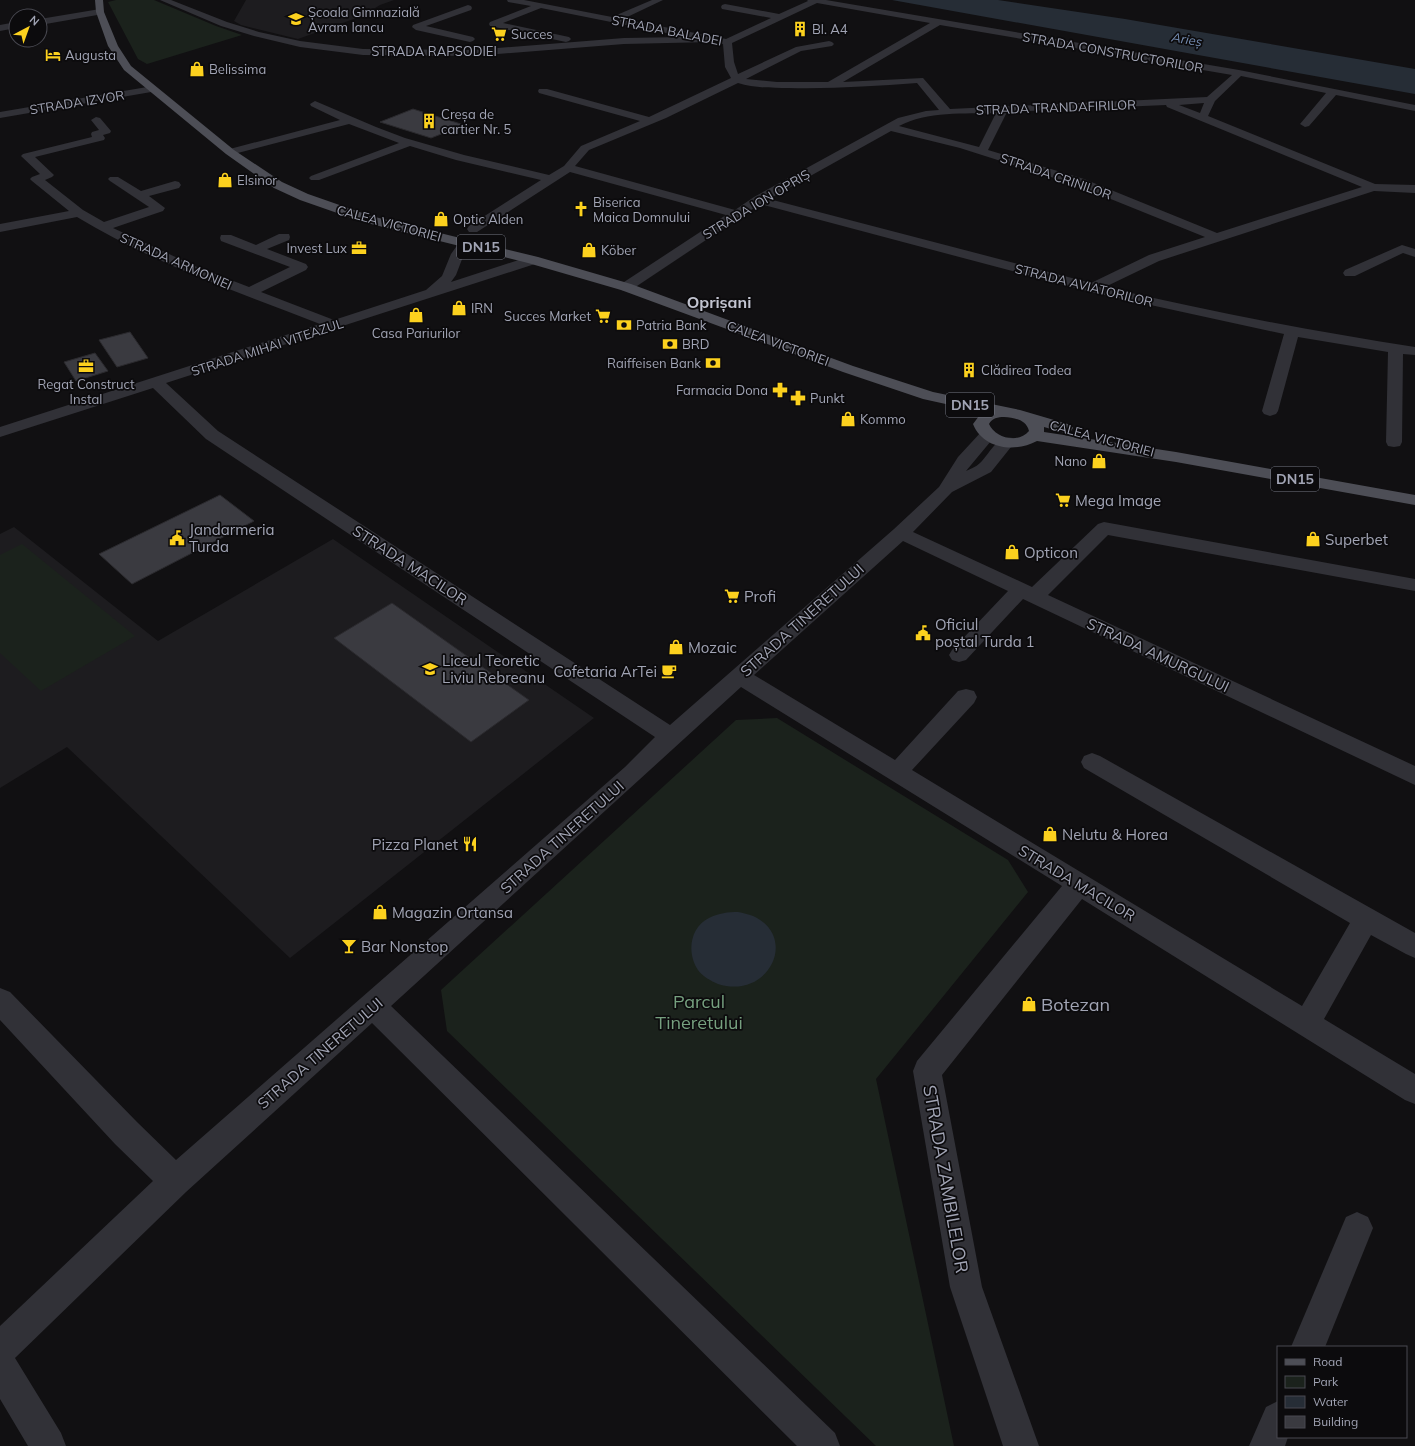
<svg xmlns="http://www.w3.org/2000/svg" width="1415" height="1446" font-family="Mulish,sans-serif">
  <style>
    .built { fill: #1d1c1f }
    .green { fill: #1b221c }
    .water { fill: #262d36 }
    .building { fill: #3a3a40; stroke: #2b2a2e }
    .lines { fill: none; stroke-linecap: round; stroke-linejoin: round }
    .minor { fill: #313137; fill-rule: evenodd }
    .major { fill: #4d4e56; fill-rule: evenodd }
    .labels { text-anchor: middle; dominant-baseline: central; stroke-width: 3.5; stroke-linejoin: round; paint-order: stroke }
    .far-poi-label { font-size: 13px; fill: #a1a4b4; stroke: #0c0b0d; text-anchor: start }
    .far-street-label { font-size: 13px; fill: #a1a4b4; stroke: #0c0b0d }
    .far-water-label { font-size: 13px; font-style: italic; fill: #758db2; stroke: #0c0b0d }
    .shield { fill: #0c0b0d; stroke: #747682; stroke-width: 1 }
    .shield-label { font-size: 14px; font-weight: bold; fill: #a1a4b4 }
    .poi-label { font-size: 15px; fill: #a1a4b4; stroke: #0c0b0d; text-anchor: start }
    .street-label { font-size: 15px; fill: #a1a4b4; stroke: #0c0b0d }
    .far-district-label { font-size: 16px; font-weight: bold; fill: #c2c4d0; stroke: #0c0b0d }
    .near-park-label { font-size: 18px; fill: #76a07f; stroke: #0c0b0d }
    .near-poi-label { font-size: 18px; fill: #a1a4b4; stroke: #0c0b0d; text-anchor: start }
    .near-street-label { font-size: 18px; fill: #a1a4b4; stroke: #0c0b0d }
  </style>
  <rect width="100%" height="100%" fill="#111012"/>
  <!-- built -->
  <g class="built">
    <path d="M246 0H394L380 5 362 16 298 39 241 25 234 21Z"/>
    <path d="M14 527 158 641 333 539 594 718 290 958 67 747 0 788V534Z"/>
  </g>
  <!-- green -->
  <g class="green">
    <path d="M116 0H154L216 26 242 35 147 64 138 59 108 2Z"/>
    <path d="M22 544 135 636 41 691 0 653V555Z"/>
    <path d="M777 718 1008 860 1028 892 876 1079 954 1446H876L447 1031 441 990 736 720Z"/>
  </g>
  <!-- water -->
  <g class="water">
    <path d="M892 0H998L1125 19 1415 69V94Z"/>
    <path d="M738 912C743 913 748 914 753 916 799 937 769 1000 718 984 711 981 702 976 698 970 687 954 689 928 709 918 719 913 728 912 738 912Z"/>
  </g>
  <!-- building -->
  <g class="building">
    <path d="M413 109 464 125 431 138 380 122Z"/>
    <path d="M130 332 148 358 117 367 99 340Z"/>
    <path d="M95 353 108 371 76 381 64 362Z"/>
    <path d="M220 495 254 521 132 584 99 554Z"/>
    <path d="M392 603 529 700 471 742 334 638Z"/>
  </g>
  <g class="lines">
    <!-- minor -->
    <g class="minor">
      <path d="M160 0H171L227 22 259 32 300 41 363 49 473 50 624 38 686 37 541 8 503 23 569 37 571 39 569 41 566 42 490 26 489 24 490 22 531 6 508 2 507 0H524L612 17 652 0H663L623 19 726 39 771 18 722 9 721 7 722 5 725 4 779 14 808 1 807 0H826L1239 70 1415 105V111L1336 95 1309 126 1305 127 1300 124 1326 93 1241 76 1215 101 1208 116 1375 184 1415 185V193L1374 191 1159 261 1105 287C1208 311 1310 331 1415 347V355L1403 354 1402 442 1400 446 1394 447 1388 446 1386 442 1388 352 1298 337 1278 411 1276 414 1270 416 1264 414 1262 411 1284 334 1091 292 760 204 631 290 626 291 621 290 619 287 621 284 726 215 570 172 477 232H469L467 229 469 226 541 180 456 160 410 146 319 180H311L309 178 311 176 399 143 349 124 230 155 224 152 226 150 340 120 311 106 310 104 315 101 376 127 405 138 464 155 549 175 564 166 581 146 640 121 539 93 538 91 539 89H547L649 117 731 78 725 67 723 44 711 42 624 44 473 56 363 55 300 47 254 36 221 26ZM817 3 930 23 828 82H777L746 79 801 51 832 46 834 44 832 42 829 41 796 47 738 74 734 62 732 43ZM940 25 1232 75 1207 97 950 109 923 78 843 82ZM738 83C754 88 772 88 789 88 832 89 875 86 917 83L939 110 926 111 898 118 754 197 735 210 575 166 589 150 666 118ZM1204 103 1200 113 1179 105ZM1166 105 1167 107 1362 187 1217 233 1084 179 988 150 1007 112ZM996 113 979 147 899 126C927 111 965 114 996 113ZM891 131 960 148 1076 185 1205 237 1149 255 1091 283 769 199Z"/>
      <path d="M468 5 471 6 472 8 471 10 426 26 473 37 475 39 473 41 470 42 416 30 412 27 413 25Z"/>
      <path d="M100 9 103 10 104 12 103 14 40 25V19Z"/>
      <path d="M16 22V28L0 31V25Z"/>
      <path d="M153 86 158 89 157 91 0 118V112Z"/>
      <path d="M96 117 100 118 111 131 110 133 103 135 105 138 104 140 35 157 54 175 52 177 45 180 83 210 104 222 149 207 110 181 108 179 110 177H118L141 191 175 181 179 182 181 185 179 188 149 196 165 208 163 211 113 228 197 267 249 287 290 267 221 241 220 238 221 235H231L256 245 279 234H289L290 237 289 240 267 249 306 264 308 267 306 270 261 292 334 320 426 290 442 276 451 254 461 240H471L472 243 464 254 456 275 451 282 528 257H538L540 260 538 263 166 383 218 431 670 725 894 529 939 487 958 457 982 431 988 430 994 431 996 435 966 471C970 469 976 467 980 463 990 454 997 434 1013 438L1015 442 991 472 952 492 913 532 1032 587 1098 524 1104 522 1415 579V591L1108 535 1048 595 1415 766V785L1023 599 966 660 959 662 952 660 949 655 952 650 1008 591 903 541 754 675 895 760 958 691 966 689 974 691 977 697 974 703 912 770 1302 1006 1350 923 1084 768 1081 762 1084 756 1092 753 1100 756 1415 933V958L1406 954 1371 935 1324 1019 1415 1074V1104L1405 1100 1082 899 942 1075 982 1287 1039 1446H1003L950 1287 913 1071 917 1061 1062 886 741 687 391 1006 835 1433 840 1446H797L372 1023 186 1192 15 1358 61 1433 66 1446H28L0 1399V1326L153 1181 115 1144 0 1020V988L10 992 137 1122 176 1160 625 767 655 737 206 439 153 388 0 437V427L320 324C237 292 153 263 77 217L0 232V224L69 211 32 181 30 179 32 177 40 174 21 156 23 154 92 137 91 134 92 132 99 130 91 120Z"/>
      <path d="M1402 245 1415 249V257L1403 253 1355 276H1345L1343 273 1345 270Z"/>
      <path d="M1357 1212 1368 1217 1373 1228 1325 1347H1291L1346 1217Z"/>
      <path d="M1278 1401V1437H1288L1285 1446H1249L1266 1407Z"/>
    </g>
    <!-- major -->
    <path class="major" d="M95 0H103L104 12 118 46 131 66 234 150 282 182 308 194 371 216 538 257 631 284 853 366 933 392 1020 410 1071 425 1073 428 1071 431 1065 433 1044 427V432L1176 452 1415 495V505L1176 462 1037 441C1015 453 983 449 973 424L982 412 923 399 843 372 621 290 528 263 363 222 300 200 274 188 226 154 124 70 108 46 96 12ZM1004 417C1014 418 1026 419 1029 431 1018 444 995 438 989 424 992 418 998 417 1004 417Z"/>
  </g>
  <!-- icons -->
  <defs>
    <g id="school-bare" transform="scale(1.2)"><path d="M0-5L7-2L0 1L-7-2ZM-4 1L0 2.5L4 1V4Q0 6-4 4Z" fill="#fcd11e" stroke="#0c0b0d" stroke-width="2.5" paint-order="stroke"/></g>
    <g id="building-bare" transform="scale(1.2)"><path d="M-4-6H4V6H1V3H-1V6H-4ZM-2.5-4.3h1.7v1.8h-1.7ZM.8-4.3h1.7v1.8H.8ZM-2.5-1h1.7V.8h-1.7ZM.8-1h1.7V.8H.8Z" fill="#fcd11e" stroke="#0c0b0d" stroke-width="2.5" paint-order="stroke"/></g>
    <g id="supermarket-bare" transform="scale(1.2)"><path d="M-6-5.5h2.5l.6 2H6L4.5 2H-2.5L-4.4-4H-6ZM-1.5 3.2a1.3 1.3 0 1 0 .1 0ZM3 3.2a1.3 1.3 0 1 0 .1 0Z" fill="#fcd11e" stroke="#0c0b0d" stroke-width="2.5" paint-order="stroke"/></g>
    <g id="hotel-bare" transform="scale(1.2)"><path d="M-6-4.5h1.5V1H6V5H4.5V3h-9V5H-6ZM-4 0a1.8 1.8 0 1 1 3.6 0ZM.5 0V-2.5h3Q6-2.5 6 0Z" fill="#fcd11e" stroke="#0c0b0d" stroke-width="2.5" paint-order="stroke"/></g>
    <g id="shop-bare" transform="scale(1.2)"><path d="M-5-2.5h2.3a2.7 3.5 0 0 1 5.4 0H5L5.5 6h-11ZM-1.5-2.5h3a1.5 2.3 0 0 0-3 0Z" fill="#fcd11e" stroke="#0c0b0d" stroke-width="2.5" paint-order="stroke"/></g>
    <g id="church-bare" transform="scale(1.2)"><path d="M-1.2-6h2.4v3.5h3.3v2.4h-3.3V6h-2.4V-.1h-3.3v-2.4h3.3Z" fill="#fcd11e" stroke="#0c0b0d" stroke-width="2.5" paint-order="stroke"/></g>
    <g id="office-bare" transform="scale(1.2)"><path d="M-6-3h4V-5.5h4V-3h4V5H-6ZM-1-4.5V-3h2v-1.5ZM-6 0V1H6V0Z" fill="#fcd11e" stroke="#0c0b0d" stroke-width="2.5" paint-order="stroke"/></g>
    <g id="bank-bare" transform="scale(1.2)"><path d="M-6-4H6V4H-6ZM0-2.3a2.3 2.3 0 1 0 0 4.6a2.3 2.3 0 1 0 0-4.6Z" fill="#fcd11e" stroke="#0c0b0d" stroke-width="2.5" paint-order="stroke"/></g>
    <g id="pharmacy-bare" transform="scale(1.2)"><path d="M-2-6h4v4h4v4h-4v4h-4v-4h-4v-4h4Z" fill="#fcd11e" stroke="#0c0b0d" stroke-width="2.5" paint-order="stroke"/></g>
    <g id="civic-bare" transform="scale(1.2)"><path d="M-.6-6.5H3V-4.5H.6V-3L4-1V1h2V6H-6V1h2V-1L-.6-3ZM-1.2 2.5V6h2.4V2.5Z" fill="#fcd11e" stroke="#0c0b0d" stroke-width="2.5" paint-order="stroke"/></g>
    <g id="cafe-bare" transform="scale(1.2)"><path d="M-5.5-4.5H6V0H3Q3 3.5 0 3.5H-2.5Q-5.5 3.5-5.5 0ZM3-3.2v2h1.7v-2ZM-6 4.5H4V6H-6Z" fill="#fcd11e" stroke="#0c0b0d" stroke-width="2.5" paint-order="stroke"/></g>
    <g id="restaurant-bare" transform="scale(1.2)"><path d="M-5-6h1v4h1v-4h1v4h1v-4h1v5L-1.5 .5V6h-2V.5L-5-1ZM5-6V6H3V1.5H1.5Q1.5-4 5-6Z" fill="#fcd11e" stroke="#0c0b0d" stroke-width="2.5" paint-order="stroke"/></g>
    <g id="bar-bare" transform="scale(1.2)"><path d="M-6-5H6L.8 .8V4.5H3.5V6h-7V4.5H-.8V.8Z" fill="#fcd11e" stroke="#0c0b0d" stroke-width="2.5" paint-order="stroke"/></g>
  </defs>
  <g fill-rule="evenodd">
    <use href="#school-bare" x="296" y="19"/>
    <use href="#building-bare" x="800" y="29"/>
    <use href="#supermarket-bare" x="499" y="34"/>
    <use href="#hotel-bare" x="53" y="55"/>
    <use href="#shop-bare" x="197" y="69"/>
    <use href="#building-bare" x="429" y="121"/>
    <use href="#shop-bare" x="225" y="180"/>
    <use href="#church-bare" x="581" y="209"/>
    <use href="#shop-bare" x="441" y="219"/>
    <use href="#office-bare" x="359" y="248"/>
    <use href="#shop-bare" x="589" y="250"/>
    <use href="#shop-bare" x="459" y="308"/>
    <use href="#shop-bare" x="416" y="315"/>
    <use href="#supermarket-bare" x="603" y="316"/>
    <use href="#bank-bare" x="624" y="325"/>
    <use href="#bank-bare" x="670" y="344"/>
    <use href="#bank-bare" x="713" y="363"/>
    <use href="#office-bare" x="86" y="366"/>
    <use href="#building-bare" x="969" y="370"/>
    <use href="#pharmacy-bare" x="780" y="390"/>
    <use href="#pharmacy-bare" x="798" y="398"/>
    <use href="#shop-bare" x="848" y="419"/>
    <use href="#shop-bare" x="1099" y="461"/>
    <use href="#supermarket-bare" x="1063" y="500"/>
    <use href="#civic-bare" x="177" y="538"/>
    <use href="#shop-bare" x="1313" y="539"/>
    <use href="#shop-bare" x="1012" y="552"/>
    <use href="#supermarket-bare" x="732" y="596"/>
    <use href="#civic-bare" x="923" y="633"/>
    <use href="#shop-bare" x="676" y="647"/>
    <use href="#school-bare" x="430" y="669"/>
    <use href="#cafe-bare" x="669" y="671"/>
    <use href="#shop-bare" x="1050" y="834"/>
    <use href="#restaurant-bare" x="470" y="844"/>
    <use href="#shop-bare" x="380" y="912"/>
    <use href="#bar-bare" x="349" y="946"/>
    <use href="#shop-bare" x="1029" y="1004"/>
  </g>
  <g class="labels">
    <!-- far-poi labels -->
    <g class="far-poi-label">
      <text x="308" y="12">Școala Gimnazială<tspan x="308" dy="15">Avram Iancu</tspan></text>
      <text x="812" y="29">Bl. A4</text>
      <text x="511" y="34">Succes</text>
      <text x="65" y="55">Augusta</text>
      <text x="209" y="69">Belissima</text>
      <text x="441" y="114">Creșa de<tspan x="441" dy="15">cartier Nr. 5</tspan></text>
      <text x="237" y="180">Elsinor</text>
      <text x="593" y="202">Biserica<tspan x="593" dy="15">Maica Domnului</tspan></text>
      <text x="453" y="219">Optic Alden</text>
      <text x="347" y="248" text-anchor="end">Invest Lux</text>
      <text x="601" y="250">Köber</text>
      <text x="471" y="308">IRN</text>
      <text x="591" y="316" text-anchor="end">Succes Market</text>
      <text x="636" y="325">Patria Bank</text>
      <text x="416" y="333" text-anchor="middle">Casa Pariurilor</text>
      <text x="682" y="344">BRD</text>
      <text x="701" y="363" text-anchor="end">Raiffeisen Bank</text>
      <text x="981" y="370">Clădirea Todea</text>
      <text x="86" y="384" text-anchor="middle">Regat Construct<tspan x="86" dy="15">Instal</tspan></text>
      <text x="768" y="390" text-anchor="end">Farmacia Dona</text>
      <text x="810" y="398">Punkt</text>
      <text x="860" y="419">Kommo</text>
      <text x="1087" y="461" text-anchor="end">Nano</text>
    </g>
    <!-- far-street labels -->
    <g class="far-street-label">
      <text transform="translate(667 30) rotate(11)">STRADA BALADEI</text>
      <text x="434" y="51">STRADA RAPSODIEI</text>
      <text transform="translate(1113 52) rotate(10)">STRADA CONSTRUCTORILOR</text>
      <text transform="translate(77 102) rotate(-9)">STRADA IZVOR</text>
      <text transform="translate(1056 107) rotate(-2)">STRADA TRANDAFIRILOR</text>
      <text transform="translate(1056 176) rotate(19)">STRADA CRINILOR</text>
      <text transform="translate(756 204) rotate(-31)">STRADA ION OPRIȘ</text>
      <text transform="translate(389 223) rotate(15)">CALEA VICTORIEI</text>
      <text transform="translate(176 261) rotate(24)">STRADA ARMONIEI</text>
      <text transform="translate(1084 285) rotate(14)">STRADA AVIATORILOR</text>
      <text transform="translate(778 343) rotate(20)">CALEA VICTORIEI</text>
      <text transform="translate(267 347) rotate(-18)">STRADA MIHAI VITEAZUL</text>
      <text transform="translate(1102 438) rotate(15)">CALEA VICTORIEI</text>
    </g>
    <!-- far-water labels -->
    <g class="far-water-label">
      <text transform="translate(1187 39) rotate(10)">Arieș</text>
    </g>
    <!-- shield labels -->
    <g class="shield">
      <rect x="457" y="235" width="48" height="24" rx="3"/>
      <rect x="946" y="393" width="48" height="24" rx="3"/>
      <rect x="1271" y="467" width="48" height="24" rx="3"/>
    </g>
    <g class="shield-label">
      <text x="481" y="247">DN15</text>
      <text x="970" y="405">DN15</text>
      <text x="1295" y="479">DN15</text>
    </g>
    <!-- poi labels -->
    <g class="poi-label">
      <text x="1075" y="500">Mega Image</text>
      <text x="189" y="529">Jandarmeria<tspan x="189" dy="17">Turda</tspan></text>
      <text x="1325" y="539">Superbet</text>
      <text x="1024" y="552">Opticon</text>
      <text x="744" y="596">Profi</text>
      <text x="935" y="624">Oficiul<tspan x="935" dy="17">poștal Turda 1</tspan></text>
      <text x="688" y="647">Mozaic</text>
      <text x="442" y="660">Liceul Teoretic<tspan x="442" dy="17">Liviu Rebreanu</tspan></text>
      <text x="657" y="671" text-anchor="end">Cofetaria ArTei</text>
      <text x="1062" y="834">Nelutu &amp; Horea</text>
      <text x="458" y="844" text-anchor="end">Pizza Planet</text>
      <text x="392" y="912">Magazin Ortansa</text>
      <text x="361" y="946">Bar Nonstop</text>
    </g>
    <!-- street labels -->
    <g class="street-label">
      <text transform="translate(410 565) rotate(33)">STRADA MACILOR</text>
      <text transform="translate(802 620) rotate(-42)">STRADA TINERETULUI</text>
      <text transform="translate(1158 655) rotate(25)">STRADA AMURGULUI</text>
      <text transform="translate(562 837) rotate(-42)">STRADA TINERETULUI</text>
      <text transform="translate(1077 883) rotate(31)">STRADA MACILOR</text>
      <text transform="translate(320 1053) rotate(-41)">STRADA TINERETULUI</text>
    </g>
    <!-- far-district labels -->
    <g class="far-district-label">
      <text x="719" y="302">Oprișani</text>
    </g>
    <!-- near-park labels -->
    <g class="near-park-label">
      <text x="699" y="1001">Parcul<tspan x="699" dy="21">Tineretului</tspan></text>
    </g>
    <!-- near-poi labels -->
    <g class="near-poi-label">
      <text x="1041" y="1004">Botezan</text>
    </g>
    <!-- near-street labels -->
    <g class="near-street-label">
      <text transform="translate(946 1179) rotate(80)">STRADA ZAMBILELOR</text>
    </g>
  </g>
  <!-- legend -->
  <rect x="1277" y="1346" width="130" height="92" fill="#0c0b0d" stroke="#484850"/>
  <rect x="1285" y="1359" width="20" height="6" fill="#4d4e56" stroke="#484850"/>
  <text x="1313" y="1366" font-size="12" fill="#a1a4b4">Road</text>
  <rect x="1285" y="1376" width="20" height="12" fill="#1b221c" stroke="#484850"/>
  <text x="1313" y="1386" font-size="12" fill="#a1a4b4">Park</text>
  <rect x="1285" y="1396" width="20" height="12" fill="#262d36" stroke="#484850"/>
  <text x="1313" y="1406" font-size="12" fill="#a1a4b4">Water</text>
  <rect x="1285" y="1416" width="20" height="12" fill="#3a3a40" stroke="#484850"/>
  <text x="1313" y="1426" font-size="12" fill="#a1a4b4">Building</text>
  <!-- north arrow -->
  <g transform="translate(28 28) rotate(41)"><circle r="19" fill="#0c0b0d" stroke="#484850"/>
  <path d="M0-3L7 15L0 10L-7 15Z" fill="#fcd11e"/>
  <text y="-6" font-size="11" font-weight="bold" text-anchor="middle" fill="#a1a4b4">N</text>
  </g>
</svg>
